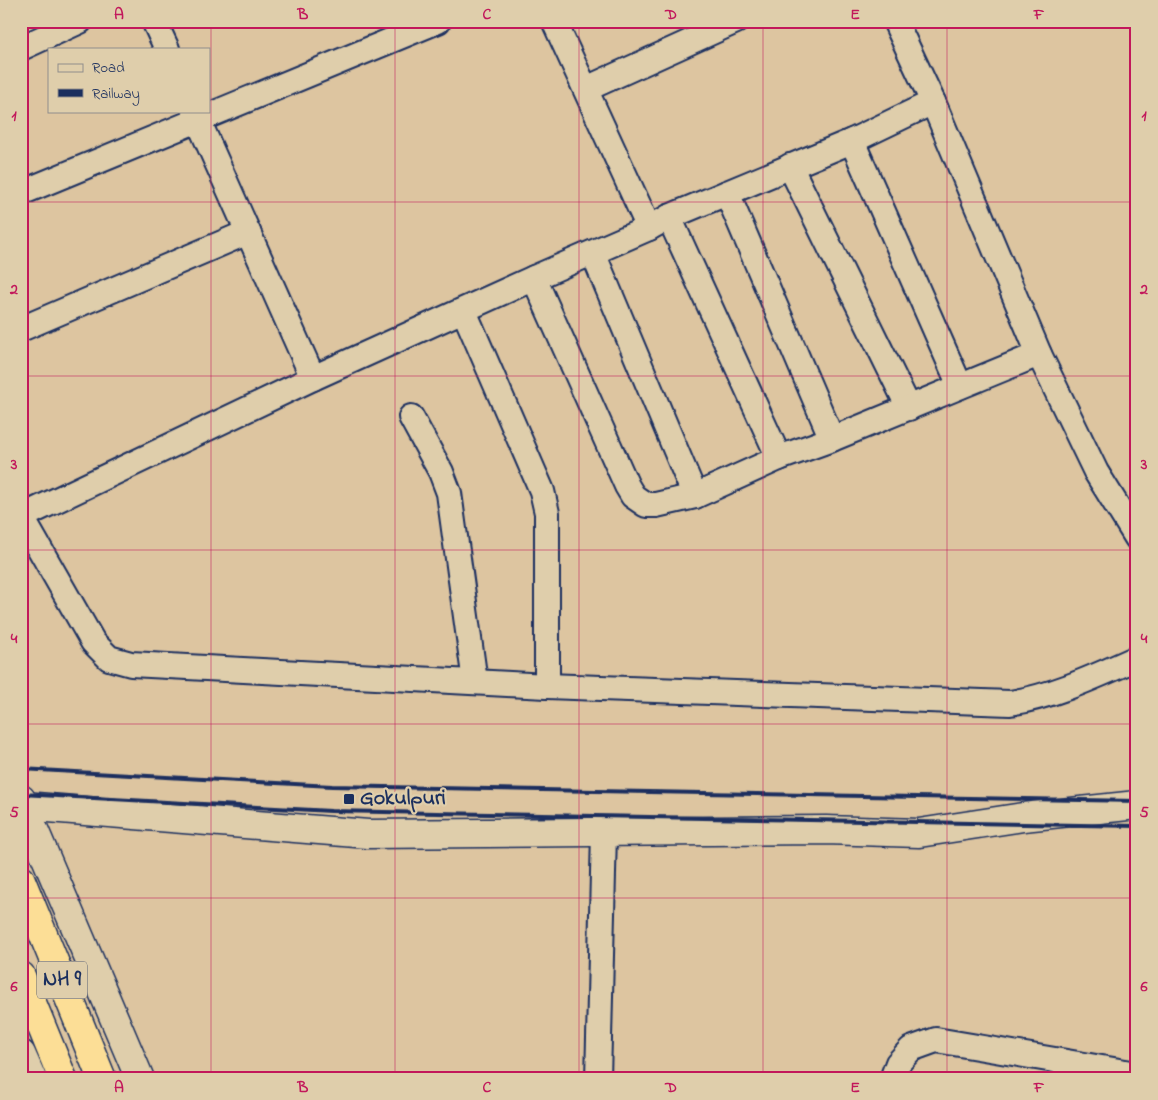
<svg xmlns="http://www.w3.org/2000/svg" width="1158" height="1100" font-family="'Indie Flower',sans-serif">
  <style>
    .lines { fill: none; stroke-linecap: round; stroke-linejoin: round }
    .street-casing { stroke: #1b2f5e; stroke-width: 28 }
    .secondary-casing { stroke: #1b2f5e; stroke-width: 31 }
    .highway-casing { stroke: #1b2f5e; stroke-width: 31 }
    .street { stroke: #dfceab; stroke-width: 24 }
    .secondary { stroke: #dfceab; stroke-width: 28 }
    .highway { stroke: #fcde96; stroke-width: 28 }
    .rail { stroke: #1b2f5e; stroke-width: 4 }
    .grid { fill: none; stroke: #c2185b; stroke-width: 1; stroke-opacity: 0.55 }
    .poi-dot { fill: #1b2f5e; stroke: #dfceab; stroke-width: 2 }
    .labels { text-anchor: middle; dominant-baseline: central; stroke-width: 4.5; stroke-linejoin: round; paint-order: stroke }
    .shield { fill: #dfceab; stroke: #565f75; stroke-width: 1 }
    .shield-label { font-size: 21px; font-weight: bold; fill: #1b2f5e }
    .poi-label { font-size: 22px; font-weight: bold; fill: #1b2f5e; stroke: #dfceab; text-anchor: start }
    .neatline { fill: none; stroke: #c2185b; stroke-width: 2 }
    .grid-label { font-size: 16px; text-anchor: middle; font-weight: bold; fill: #c2185b }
  </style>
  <rect width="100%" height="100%" fill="#ddc5a0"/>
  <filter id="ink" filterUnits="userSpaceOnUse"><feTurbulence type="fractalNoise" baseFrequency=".02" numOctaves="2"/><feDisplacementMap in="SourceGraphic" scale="10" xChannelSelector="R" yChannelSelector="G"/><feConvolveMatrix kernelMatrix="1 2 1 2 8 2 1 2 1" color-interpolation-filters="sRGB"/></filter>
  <g filter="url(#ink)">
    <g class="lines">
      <!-- street casing -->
      <g class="street-casing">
        <g id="street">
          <path d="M154 21 167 49"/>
          <path d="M554 21 649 228"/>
          <path d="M895 21 933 102 1039 354 1096 472 1137 538"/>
          <path d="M21 48 80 21"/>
          <path d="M586 89 736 21"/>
          <path d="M194 111 313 378"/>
          <path d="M852 141 960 386"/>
          <path d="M790 166 909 408"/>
          <path d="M21 193 438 21"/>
          <path d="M727 193 832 439"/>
          <path d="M669 217 779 458"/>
          <path d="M593 253 695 496"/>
          <path d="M534 278 627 486 633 496 646 505H656L695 496 779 458 832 439 1039 354"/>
          <path d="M464 311 542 491 547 513V686"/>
          <path d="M21 329 248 232"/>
          <path d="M411 417 441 472 449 493 475 682"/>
          <path d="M21 516 93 642 109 658 131 664 547 686 1010 703C1054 696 1096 676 1137 658"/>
          <path d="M21 517 313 378 534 278 649 228 669 217 852 141 933 102"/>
          <path d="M598 1079 604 832"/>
          <path d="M892 1079 898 1063 911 1049 936 1040 1137 1074"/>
        </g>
      </g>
      <!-- secondary casing -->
      <g class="secondary-casing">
        <g id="secondary">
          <path d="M21 799 140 1079"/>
          <path d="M24 806 368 834 826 830 919 833 1023 817 1137 805"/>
          <path d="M21 1054 32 1079"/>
        </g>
      </g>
      <!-- highway casing -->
      <g class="highway-casing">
        <g id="highway">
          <path d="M21 880 102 1079"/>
          <path d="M21 976 63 1079"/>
        </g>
      </g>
      <!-- street -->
      <use href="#street" class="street"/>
      <!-- secondary -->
      <use href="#secondary" class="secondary"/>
      <!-- highway -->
      <use href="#highway" class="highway"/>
      <!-- rail -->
      <g class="rail">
        <path d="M21 769 332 786 1137 801"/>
        <path d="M21 794 331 811 1137 826"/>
      </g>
    </g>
  </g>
  <!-- grid -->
  <path class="grid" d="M211 21V1079M395 21V1079M579 21V1079M763 21V1079M947 21V1079M21 202H1137M21 376H1137M21 550H1137M21 724H1137M21 898H1137"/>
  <!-- markers -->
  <rect class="poi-dot" x="343" y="793" width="12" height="12" rx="2.5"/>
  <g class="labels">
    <!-- shield labels -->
    <rect class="shield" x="37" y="961.5" width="50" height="37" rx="4"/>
    <g class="shield-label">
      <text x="62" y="980">NH 9</text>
    </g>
    <!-- poi labels -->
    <g class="poi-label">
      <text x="360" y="799">Gokulpuri</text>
    </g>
  </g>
  <!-- margin -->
  <rect width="1158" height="1100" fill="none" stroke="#dfceab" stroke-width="55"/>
  <!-- legend -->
  <rect x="48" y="48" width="162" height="65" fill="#dfceab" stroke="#918e8c"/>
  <rect x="58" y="64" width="25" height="8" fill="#dfceab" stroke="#918e8c"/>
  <text x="92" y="72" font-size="15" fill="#1b2f5e">Road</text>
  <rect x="58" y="89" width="25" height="8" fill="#1b2f5e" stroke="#918e8c"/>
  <text x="92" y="98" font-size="15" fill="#1b2f5e">Railway</text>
  <rect x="28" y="28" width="1102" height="1044" class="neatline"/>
  <g class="grid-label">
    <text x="119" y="19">A</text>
    <text x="303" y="19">B</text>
    <text x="487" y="19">C</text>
    <text x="671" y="19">D</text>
    <text x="855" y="19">E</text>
    <text x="1039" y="19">F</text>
    <text x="14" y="120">1</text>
    <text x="1144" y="120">1</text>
    <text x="14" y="294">2</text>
    <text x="1144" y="294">2</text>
    <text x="14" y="469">3</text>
    <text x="1144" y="469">3</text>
    <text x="14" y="643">4</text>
    <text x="1144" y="643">4</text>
    <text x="14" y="817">5</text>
    <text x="1144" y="817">5</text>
    <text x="14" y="991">6</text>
    <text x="1144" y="991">6</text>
    <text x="119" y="1092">A</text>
    <text x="303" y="1092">B</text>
    <text x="487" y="1092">C</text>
    <text x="671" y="1092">D</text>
    <text x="855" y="1092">E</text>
    <text x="1039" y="1092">F</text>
  </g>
</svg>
